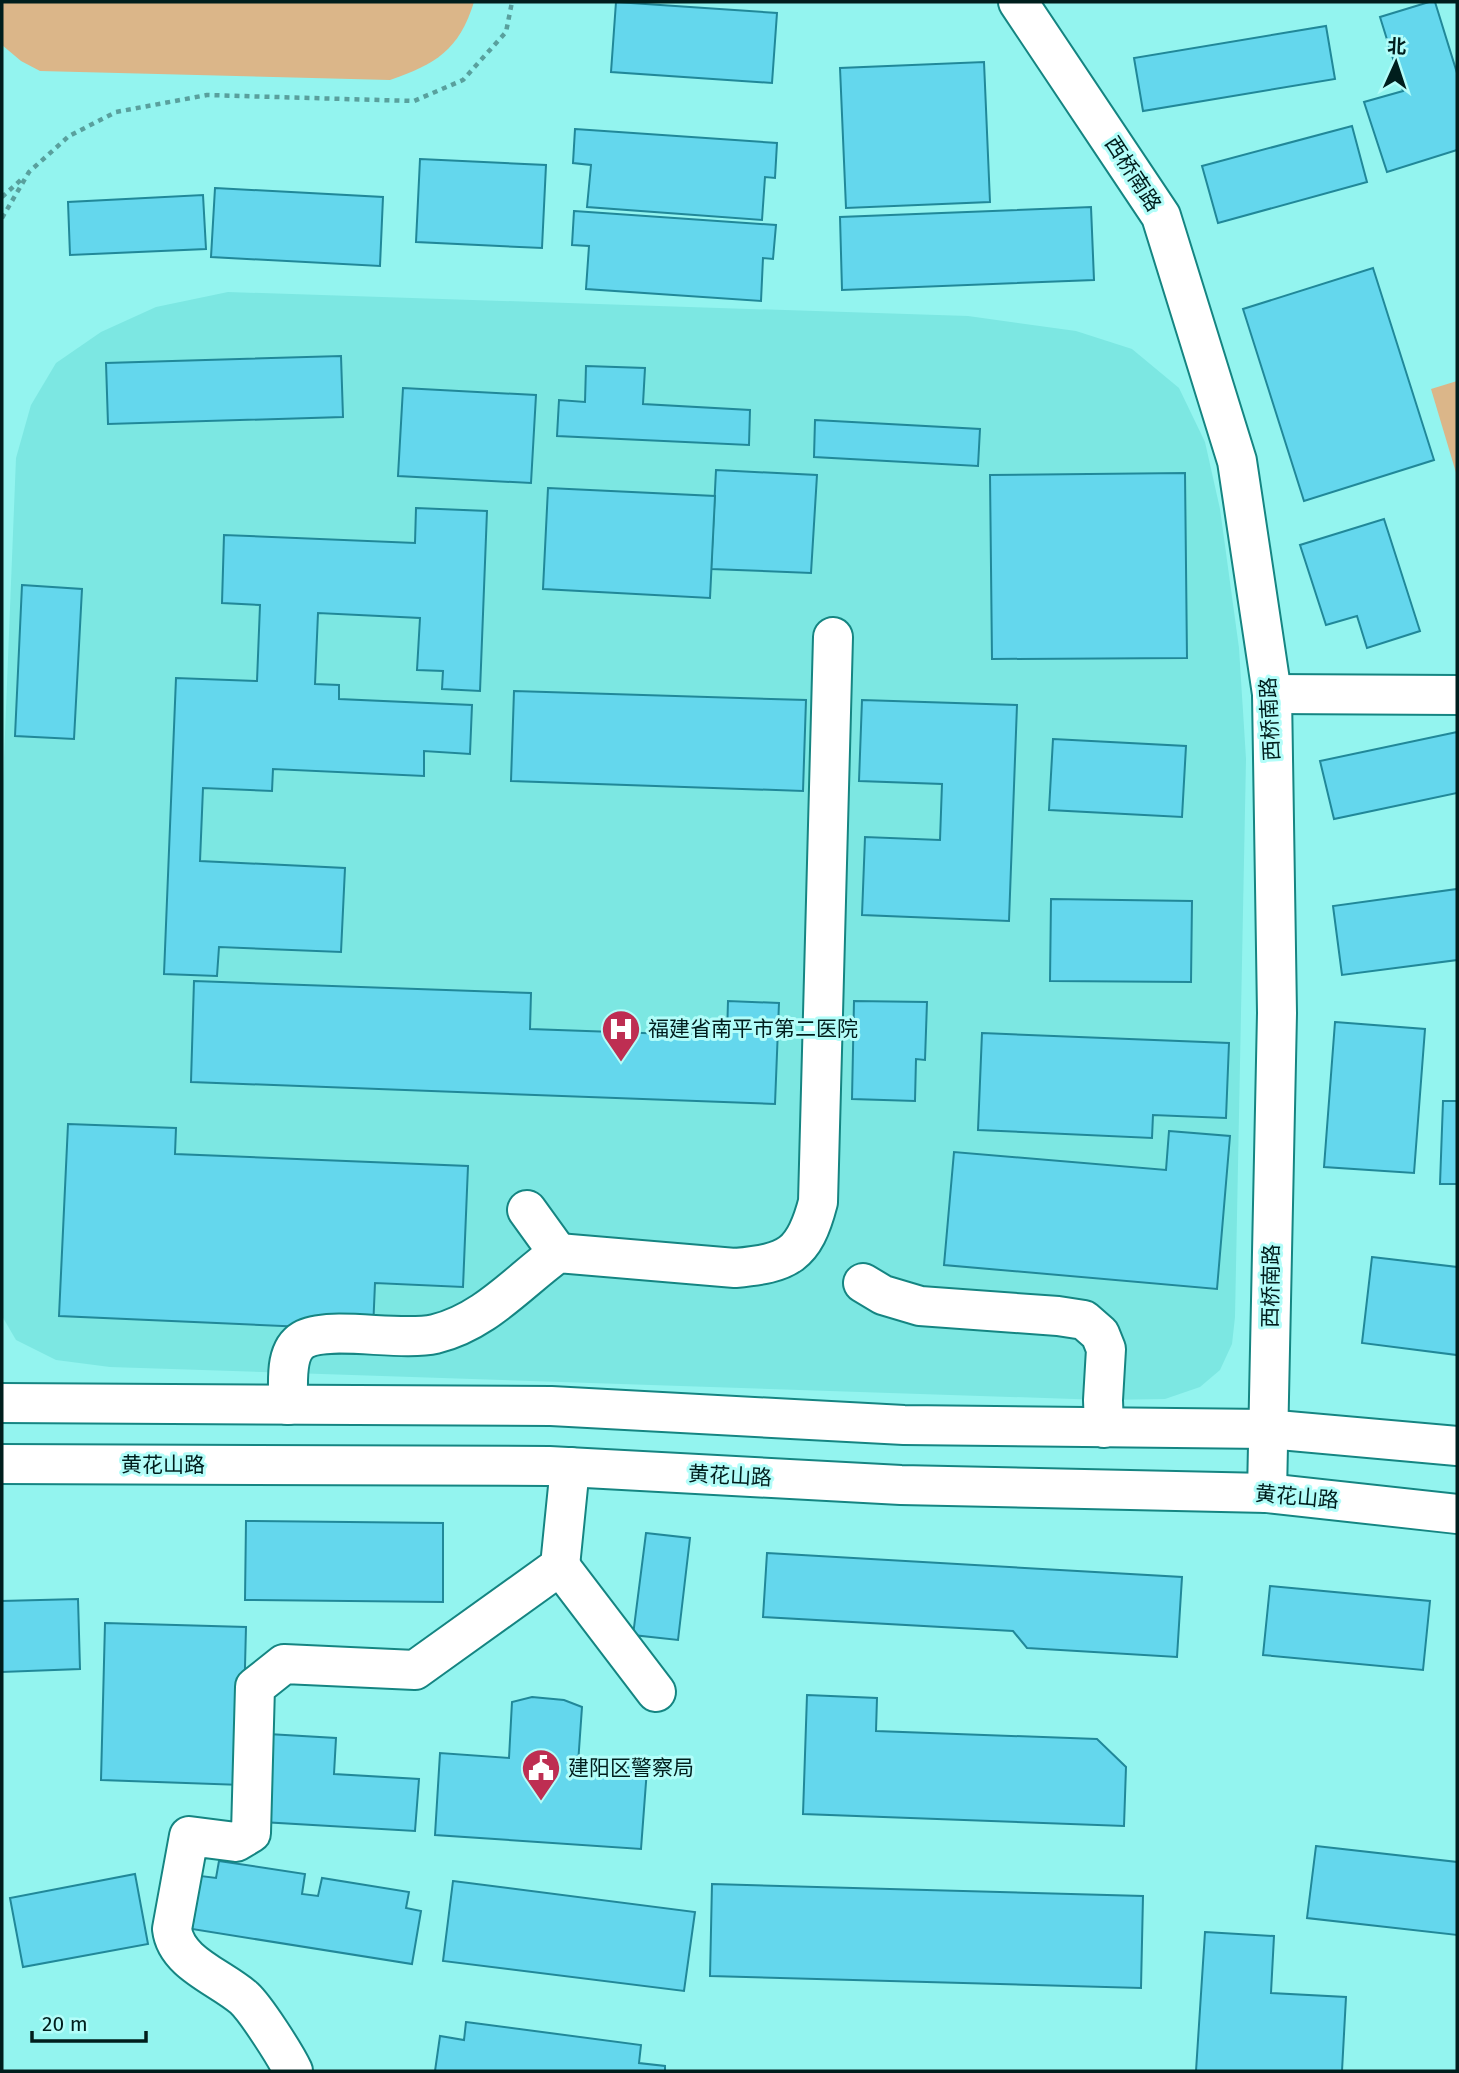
<svg xmlns="http://www.w3.org/2000/svg" width="1459" height="2073" font-family="'Fira Sans','Noto Sans SC',sans-serif">
  <style>
    .built { fill: #7ce7e2 }
    .green { fill: #dbb689 }
    .building { fill: #64d7ed; stroke: #218899; stroke-width: 2 }
    .lines { fill: none; stroke-linecap: round; stroke-linejoin: round }
    .minor-casing { stroke: #158582; stroke-width: 42 }
    .major-casing { stroke: #158582; stroke-width: 42 }
    .path { stroke: #59a09d; stroke-width: 4.5; stroke-dasharray: 5 5; stroke-linecap: butt }
    .minor { stroke: #fff; stroke-width: 38 }
    .major { stroke: #fff; stroke-width: 38 }
    .labels { text-anchor: middle; dominant-baseline: central; stroke-width: 6; stroke-linejoin: round; paint-order: stroke }
    .street-label { font-size: 21px; fill: #001e1d; stroke: #b3fdf9 }
    .poi-label { font-size: 21px; fill: #001e1d; stroke: #b3fdf9; text-anchor: start }
  </style>
  <rect width="100%" height="100%" fill="#93f4ef"/>
  <!-- built -->
  <path class="built" d="M228 292 968 316 1076 331 1132 349 1179 388 1205 442 1220 509 1239 648 1246 759 1235 1317 1232 1344 1220 1370 1200 1387 1165 1399 1103 1400 110 1367 56 1360 16 1340 2 1316V809L16 458 31 405 56 363 101 332 156 307Z"/>
  <!-- green -->
  <g class="green">
    <path d="M2 2H474C459 50 436 64 390 80L40 71 21 61 2 45Z"/>
    <path d="M1457 381V476L1431 389Z"/>
  </g>
  <!-- building -->
  <g class="building">
    <path d="M616 2 777 13 772 83 611 72Z"/>
    <path d="M1429 2H1435L1457 73V150L1387 172 1364 102 1403 91 1380 17Z"/>
    <path d="M1326 26 1335 79 1143 111 1134 58Z"/>
    <path d="M984 62 990 202 846 208 840 68Z"/>
    <path d="M1352 126 1367 182 1218 223 1202 166Z"/>
    <path d="M575 129 777 143 775 178 765 177 762 220 587 207 591 165 573 163Z"/>
    <path d="M420 159 546 165 542 248 416 242Z"/>
    <path d="M215 188 383 197 380 266 211 257Z"/>
    <path d="M203 195 206 249 70 255 68 202Z"/>
    <path d="M1091 207 1094 280 842 290 840 217Z"/>
    <path d="M574 211 776 225 773 259 763 258 761 301 586 289 589 246 572 245Z"/>
    <path d="M1373 268 1434 460 1304 501 1243 309Z"/>
    <path d="M341 356 343 417 108 424 106 363Z"/>
    <path d="M586 366 645 368 643 404 750 410 749 445 557 436 559 400 585 402Z"/>
    <path d="M403 388 536 395 531 483 398 476Z"/>
    <path d="M815 420 980 429 978 466 814 457Z"/>
    <path d="M716 470 817 475 811 573 711 569Z"/>
    <path d="M1185 473 1187 658 992 659 990 475Z"/>
    <path d="M548 488 715 496 710 598 543 589Z"/>
    <path d="M416 508 487 511 480 691 442 689 443 671 417 670 420 618 318 613 315 684 339 685V699L472 705 470 754 424 751V776L273 769 272 791 203 788 200 861 345 868 341 952 219 947 217 976 164 974 176 678 257 681 260 605 222 603 224 535 415 543Z"/>
    <path d="M1384 519 1420 631 1367 648 1357 616 1326 625 1300 545Z"/>
    <path d="M22 585 82 589 74 739 15 736Z"/>
    <path d="M514 691 806 700 803 791 511 781Z"/>
    <path d="M862 700 1017 705 1009 921 862 915 865 837 940 840 942 784 859 781Z"/>
    <path d="M1457 732V793L1334 819 1320 761Z"/>
    <path d="M1053 739 1186 746 1182 817 1049 810Z"/>
    <path d="M1457 889V960L1342 975 1333 906Z"/>
    <path d="M1051 899 1192 901 1191 982 1050 981Z"/>
    <path d="M194 981 531 993 530 1029 727 1036 728 1001 779 1003 775 1104 191 1082Z"/>
    <path d="M854 1001 927 1002 925 1060 916 1059 915 1101 852 1099Z"/>
    <path d="M1335 1022 1425 1029 1414 1173 1324 1167Z"/>
    <path d="M982 1033 1229 1043 1226 1118 1153 1115 1152 1138 978 1130Z"/>
    <path d="M1443 1101H1457V1184H1440Z"/>
    <path d="M68 1124 176 1128 175 1154 468 1166 463 1287 375 1283 373 1330 59 1316Z"/>
    <path d="M1169 1131 1230 1136 1217 1289 944 1265 954 1152 1166 1170Z"/>
    <path d="M1372 1257 1457 1267V1355L1362 1343Z"/>
    <path d="M246 1521 443 1523V1602L245 1600Z"/>
    <path d="M646 1533 690 1538 678 1640 633 1635Z"/>
    <path d="M767 1553 1182 1577 1177 1657 1027 1648 1013 1631 763 1617Z"/>
    <path d="M1270 1586 1430 1601 1423 1670 1263 1655Z"/>
    <path d="M78 1599 80 1669 2 1672V1601Z"/>
    <path d="M105 1623 246 1627 242 1785 101 1780Z"/>
    <path d="M807 1695 877 1698 876 1731 1097 1739 1126 1767 1124 1826 803 1814Z"/>
    <path d="M532 1697 564 1700 582 1707 578 1764 647 1769 641 1849 435 1835 440 1753 509 1758 512 1702Z"/>
    <path d="M268 1734 336 1738 334 1774 419 1779 415 1831 262 1822Z"/>
    <path d="M1316 1846 1457 1862V1935L1307 1918Z"/>
    <path d="M219 1861 305 1874 302 1894 318 1896 322 1878 409 1892 406 1908 421 1911 412 1964 192 1929 201 1876 216 1878Z"/>
    <path d="M135 1874 148 1944 23 1967 10 1898Z"/>
    <path d="M453 1881 695 1912 684 1991 443 1961Z"/>
    <path d="M712 1884 1143 1896 1141 1988 710 1976Z"/>
    <path d="M1205 1932 1274 1936 1271 1993 1346 1997 1342 2071H1196Z"/>
    <path d="M466 2022 641 2045 639 2063 665 2066V2071H435L440 2036 464 2040Z"/>
  </g>
  <g class="lines">
    <!-- minor casing -->
    <g class="minor-casing">
      <g id="minor">
        <path d="M1272 694 1457 695"/>
        <path d="M527 1210 558 1253"/>
        <path d="M863 1283 883 1295 920 1306 1058 1316 1084 1320 1100 1334 1106 1349 1103 1400 1104 1428"/>
        <path d="M288 1405C289 1386 283 1352 303 1340 328 1325 400 1342 435 1334 485 1322 518 1282 558 1253L735 1268C788 1263 804 1256 818 1202L833 637"/>
        <path d="M560 1566 656 1692"/>
        <path d="M293 2071C286 2056 256 2009 244 1998 220 1977 176 1963 172 1929L189 1836 236 1842 251 1833 255 1687 284 1664 415 1670 560 1566 570 1467"/>
      </g>
    </g>
    <!-- major casing -->
    <g class="major-casing">
      <g id="major">
        <path d="M1018 2 1161 216 1237 461 1272 694 1277 1013 1267 1493"/>
        <path d="M2 1403 551 1406 904 1425 1267 1429 1457 1446"/>
        <path d="M2 1464 549 1466 901 1485 1267 1493 1457 1514"/>
      </g>
    </g>
    <!-- path -->
    <g class="path">
      <path d="M2 197 24 177"/>
      <path d="M2 218 29 172 69 136 116 112 207 95 414 101 463 80 506 32 512 2"/>
    </g>
    <!-- minor -->
    <use href="#minor" class="minor"/>
    <!-- major -->
    <use href="#major" class="major"/>
  </g>
  <!-- icons -->
  <defs>
    <g id="hospital-pin" transform="scale(2.0125)"><path d="M0 17L-7.5 6A9.5 9.5 0 1 1 7.5 6Z" fill="#be2e52" stroke="#b3fdf9"/><path d="M-5-5h3v3.5h4V-5h3V5h-3V1.5h-4V5h-3Z" fill="#fff"/></g>
    <g id="civic-pin" transform="scale(2.0125)"><path d="M0 17L-7.5 6A9.5 9.5 0 1 1 7.5 6Z" fill="#be2e52" stroke="#b3fdf9"/><path d="M-.6-6.5H3V-4.5H.6V-3L4-1V1h2V6H-6V1h2V-1L-.6-3ZM-1.2 2.5V6h2.4V2.5Z" fill="#fff"/></g>
  </defs>
  <g fill-rule="evenodd">
    <use href="#hospital-pin" x="621" y="1029"/>
    <use href="#civic-pin" x="541" y="1768"/>
  </g>
  <g class="labels">
    <!-- street labels -->
    <g class="street-label">
      <text transform="translate(1133 174) rotate(57)">西桥南路</text>
      <text transform="translate(1270 719) rotate(-93)">西桥南路</text>
      <text transform="translate(1271 1286) rotate(-89)">西桥南路</text>
      <text x="163" y="1465">黄花山路</text>
      <text transform="translate(730 1476) rotate(3)">黄花山路</text>
      <text transform="translate(1297 1497) rotate(5)">黄花山路</text>
    </g>
    <!-- poi labels -->
    <g class="poi-label">
      <text x="648" y="1029">福建省南平市第二医院</text>
      <text x="568" y="1768">建阳区警察局</text>
    </g>
  </g>
  <!-- border -->
  <rect width="1459" height="2073" fill="none" stroke="#001e1d" stroke-width="7"/>
  <!-- north arrow -->
  <g transform="translate(1396 63) rotate(3)" stroke="#b3fdf9" stroke-width="5" paint-order="stroke">
  <path d="M0-5L12 26L0 18L-12 26Z" fill="#001e1d"/>
  <text y="-10" font-size="19" font-weight="bold" text-anchor="middle" fill="#001e1d">北</text>
  </g>
  <!-- scale -->
  <path d="M32 2031v10h114v-10" fill="none" stroke="#001e1d" stroke-width="3.5"/>
  <text x="42" y="2031" font-size="21" fill="#001e1d" stroke="#b3fdf9" stroke-width="5" paint-order="stroke">20 m</text>
</svg>
